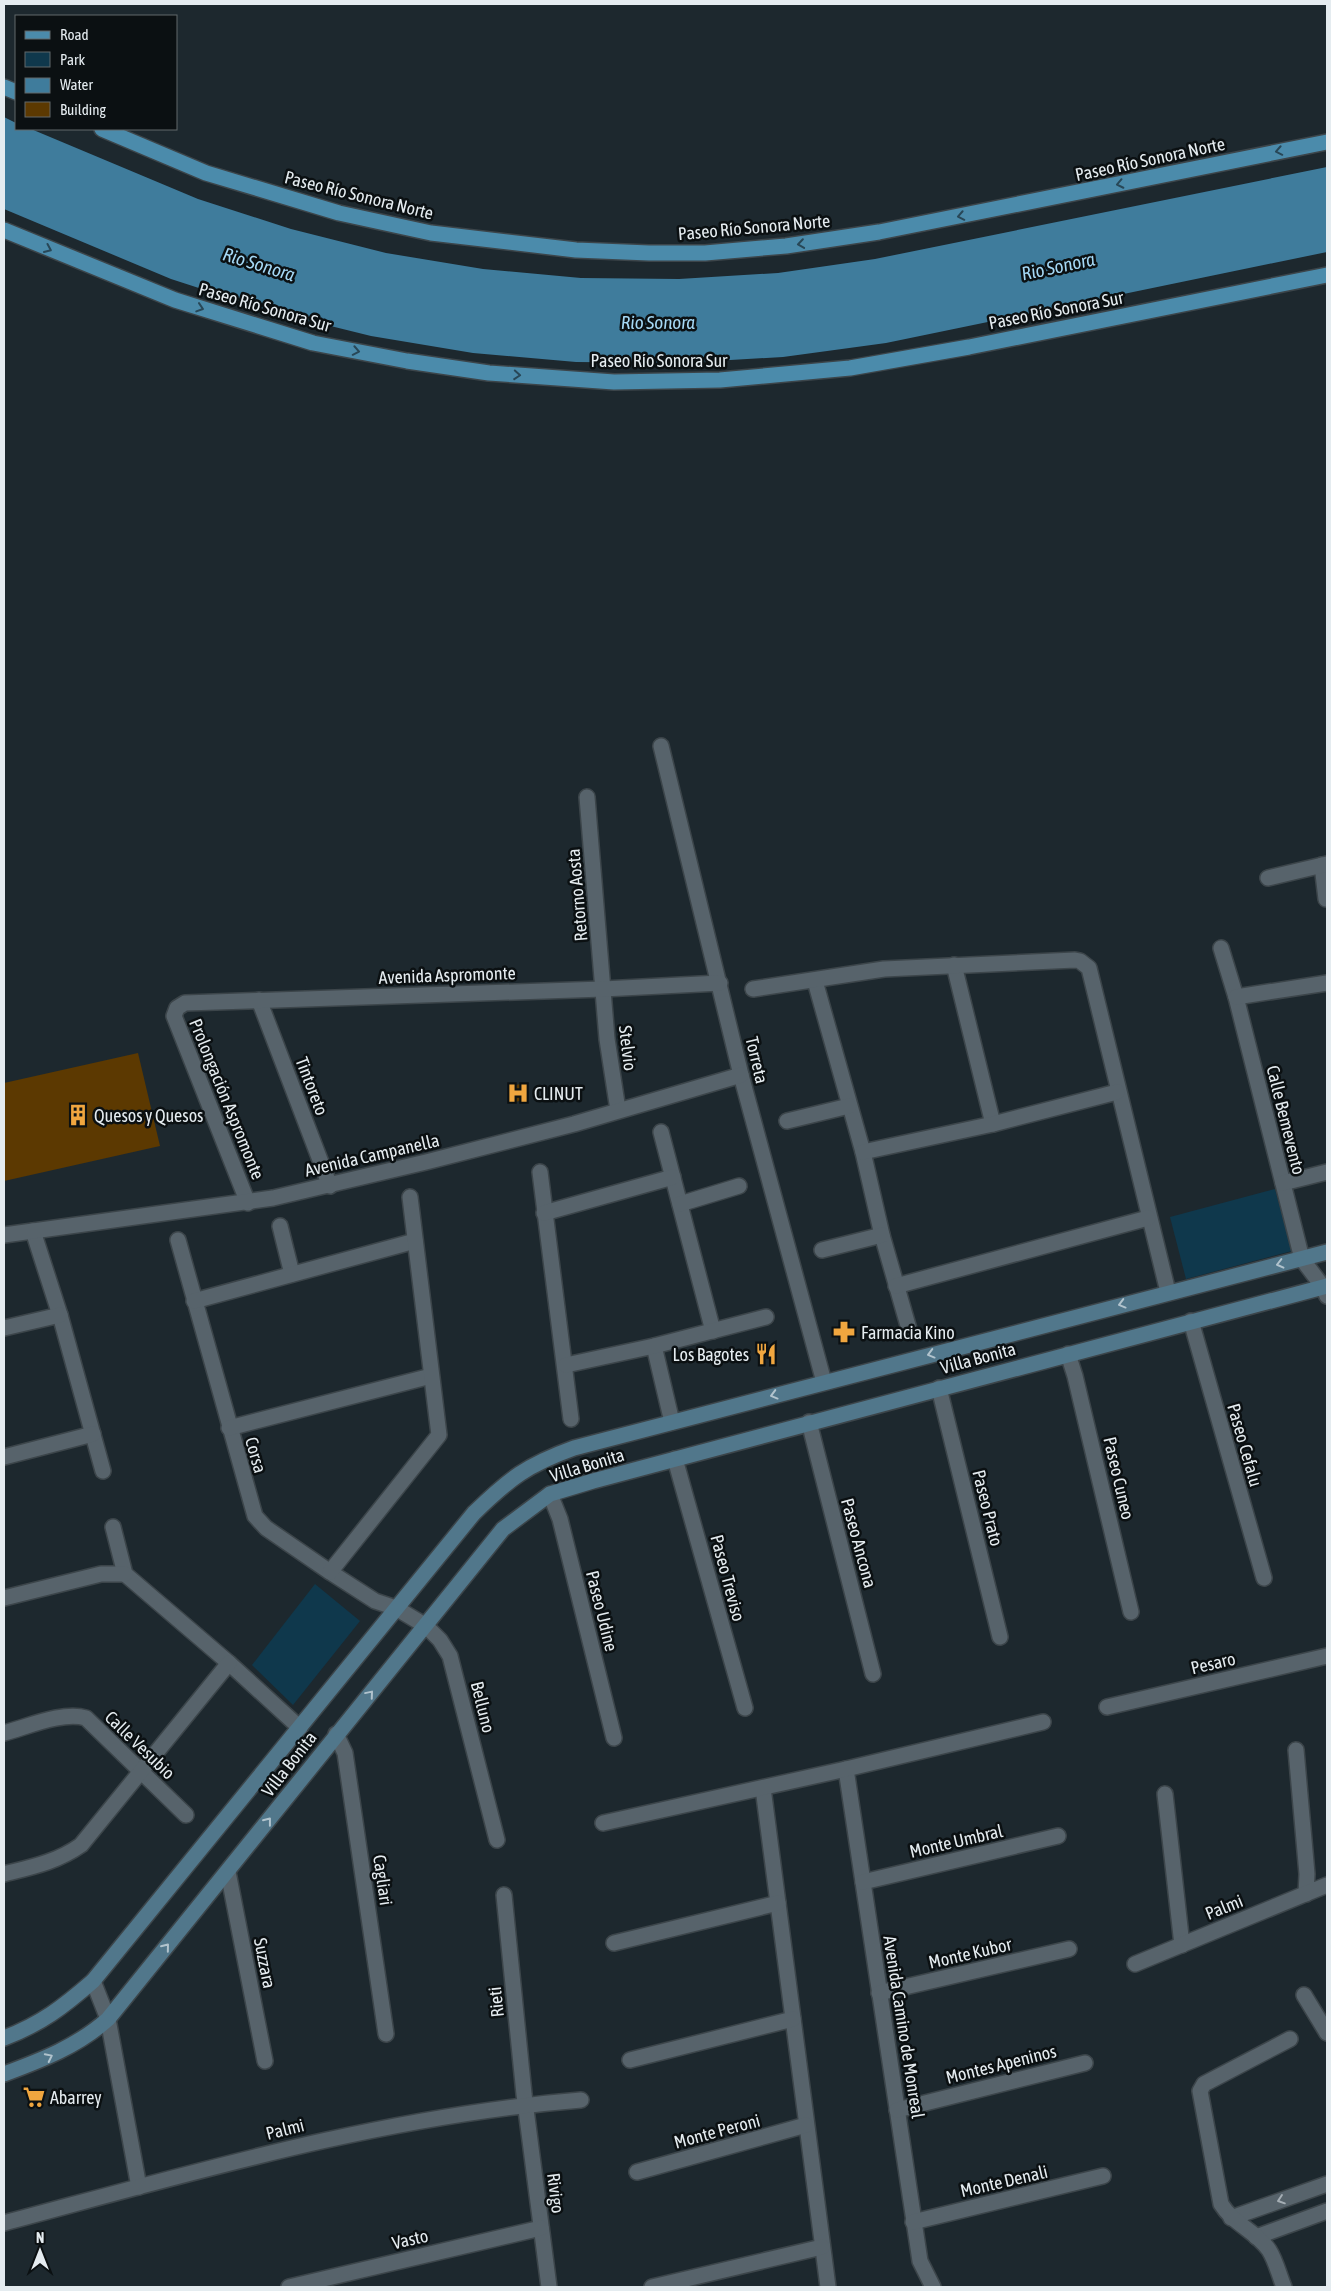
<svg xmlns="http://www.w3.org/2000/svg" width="1331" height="2291" font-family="'Asap Condensed',sans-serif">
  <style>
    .green { fill: #0f384c }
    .water { fill: #3f7c9c }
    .building { fill: #5c3901 }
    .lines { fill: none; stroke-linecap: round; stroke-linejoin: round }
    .street-casing { stroke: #3c454a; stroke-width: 18 }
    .secondary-casing { stroke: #3c454a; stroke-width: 18 }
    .primary-casing { stroke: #3c454a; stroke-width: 18 }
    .street { stroke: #57636b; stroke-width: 15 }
    .secondary { stroke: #51778b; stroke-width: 15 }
    .primary { stroke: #4b8bab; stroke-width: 15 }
    .oneway { stroke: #284757 }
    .oneway2 { stroke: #b1c3cd }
    .oneway3 { stroke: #a5aeb4 }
    .labels { text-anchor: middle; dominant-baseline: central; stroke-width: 5; stroke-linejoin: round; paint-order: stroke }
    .street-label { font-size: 18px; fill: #e5ecf0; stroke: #0b1012 }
    .poi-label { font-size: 18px; fill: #e5ecf0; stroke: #0b1012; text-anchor: start }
    .water-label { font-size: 19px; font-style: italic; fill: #a5d8f5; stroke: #0b1012 }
  </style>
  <rect width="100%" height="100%" fill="#1d282e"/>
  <!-- green -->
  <g class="green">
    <path d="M1275 1189 1292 1251 1186 1279 1170 1217Z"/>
    <path d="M315 1584 360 1621 293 1705 252 1665Z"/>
  </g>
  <!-- water -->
  <path class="water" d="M4 117 16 123V129H31L198 199 291 229 386 253 483 269 581 278 679 279 778 273 875 259 1327 167V252L886 343 783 357 680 363 576 362 473 353 371 336 270 311 171 279 4 209Z"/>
  <!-- building -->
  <g class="building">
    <path d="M138 1053 160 1146 4 1181V1083Z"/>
    <path d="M524 1083 528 1099 511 1103 508 1087Z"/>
  </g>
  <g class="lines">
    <!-- street casing -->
    <g class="street-casing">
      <g id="street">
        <path d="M661 746 741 1075 824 1382"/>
        <path d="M587 797 607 1039 618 1110"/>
        <path d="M1322 865 1326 899"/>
        <path d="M1268 878 1327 864"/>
        <path d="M1221 948 1236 997 1302 1259 1323 1287 1327 1296"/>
        <path d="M954 965 993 1124"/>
        <path d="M815 981 863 1152 882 1235 909 1329"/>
        <path d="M753 989 884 969 1075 960 1080 961 1089 968 1168 1292"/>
        <path d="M1236 997 1327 983"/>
        <path d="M259 1000 330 1186"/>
        <path d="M787 1121 849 1106"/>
        <path d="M661 1132 713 1331"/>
        <path d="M863 1152 993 1124 1117 1092"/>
        <path d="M540 1172 571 1419"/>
        <path d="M1283 1183 1327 1172"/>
        <path d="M248 1203 174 1016 177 1008 185 1003 603 989 720 983"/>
        <path d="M680 1204 739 1186"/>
        <path d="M544 1213 673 1177"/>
        <path d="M280 1226 292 1274"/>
        <path d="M33 1231 60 1315 103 1471"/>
        <path d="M4 1235 273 1198 426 1162 574 1124 741 1075"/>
        <path d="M178 1240 255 1516 266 1528 330 1572 375 1601 396 1608 426 1626 440 1640 450 1656 497 1840"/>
        <path d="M822 1250 882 1235"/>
        <path d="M896 1286 1148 1218"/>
        <path d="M194 1301 415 1241"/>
        <path d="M1191 1321 1264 1578"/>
        <path d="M4 1328 60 1315"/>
        <path d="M654 1346 672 1422"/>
        <path d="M1068 1354 1075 1376 1131 1612"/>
        <path d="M566 1365 654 1346 766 1317"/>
        <path d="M939 1388 1000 1637"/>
        <path d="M809 1422 873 1674"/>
        <path d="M229 1428 431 1376"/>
        <path d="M4 1457 93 1434"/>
        <path d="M675 1459 745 1708"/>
        <path d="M550 1494 560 1519 614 1738"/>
        <path d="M113 1527 125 1574 229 1663 300 1728"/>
        <path d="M330 1572 439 1435 410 1197"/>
        <path d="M4 1598 101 1574H125"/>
        <path d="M1107 1707 1327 1656"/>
        <path d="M4 1733C27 1727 63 1711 86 1718L186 1815"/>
        <path d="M336 1734 345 1753 386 2034"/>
        <path d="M1296 1750 1307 1874 1306 1894"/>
        <path d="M846 1769 920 2261 933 2287"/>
        <path d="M763 1788 828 2287"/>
        <path d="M1165 1794 1182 1945"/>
        <path d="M603 1823 846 1769 1043 1722"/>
        <path d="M228 1872 265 2061"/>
        <path d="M4 1874C32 1867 57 1862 81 1845L229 1663"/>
        <path d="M863 1882 1058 1836"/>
        <path d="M504 1895 524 2094 549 2287"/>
        <path d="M614 1943 778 1903"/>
        <path d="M1135 1964 1327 1885"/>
        <path d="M93 1981 108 2019 139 2187"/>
        <path d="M879 1993 1069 1949"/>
        <path d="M1304 1995 1327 2033"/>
        <path d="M630 2060 793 2019"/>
        <path d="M897 2110 1085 2063"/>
        <path d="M637 2172 806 2125"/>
        <path d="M1231 2218 1327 2184"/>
        <path d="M913 2222 1103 2176"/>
        <path d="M4 2223C195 2172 383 2116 581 2100"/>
        <path d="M1256 2237 1327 2211"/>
        <path d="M289 2287 541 2228"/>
        <path d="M652 2287 822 2247"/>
        <path d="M1284 2287C1279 2275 1276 2261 1269 2250 1256 2231 1233 2224 1221 2204L1200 2091 1204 2084 1290 2039"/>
      </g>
    </g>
    <!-- secondary casing -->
    <g class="secondary-casing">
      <g id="secondary">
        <path d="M4 2038C41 2024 63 2007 93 1981L474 1513C510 1478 527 1465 574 1448L1327 1252"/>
        <path d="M4 2074C42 2060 78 2046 108 2019L503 1529 550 1494 593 1481 1327 1286"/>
      </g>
    </g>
    <!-- primary casing -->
    <g class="primary-casing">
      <g id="primary">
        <path d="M4 87 16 92"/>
        <path d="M102 129 206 173 339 213 431 233 576 250 649 253H705L786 246 879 232 1327 142"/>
        <path d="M4 230 175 300 313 343 407 361 489 373 614 382 720 380 850 368 969 347 1327 275"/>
      </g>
    </g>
    <!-- street -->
    <use href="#street" class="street"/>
    <!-- secondary -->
    <use href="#secondary" class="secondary"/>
    <!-- primary -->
    <use href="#primary" class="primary"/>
  </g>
  <!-- one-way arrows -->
  <defs><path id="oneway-chevron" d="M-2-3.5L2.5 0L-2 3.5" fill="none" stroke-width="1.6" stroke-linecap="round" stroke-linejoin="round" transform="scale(1.25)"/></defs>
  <g class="oneway">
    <use href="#oneway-chevron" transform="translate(1279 151) rotate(169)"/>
    <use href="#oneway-chevron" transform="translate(1120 184) rotate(168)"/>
    <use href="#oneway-chevron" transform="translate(961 216) rotate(169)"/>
    <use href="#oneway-chevron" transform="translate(801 244) rotate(172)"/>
    <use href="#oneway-chevron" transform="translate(48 249) rotate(24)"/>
    <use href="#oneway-chevron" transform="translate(200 308) rotate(18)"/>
    <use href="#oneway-chevron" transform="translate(356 351) rotate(11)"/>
    <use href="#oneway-chevron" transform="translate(517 375) rotate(4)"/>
  </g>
  <g class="oneway2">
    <use href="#oneway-chevron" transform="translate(1280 1264) rotate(166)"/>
    <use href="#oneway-chevron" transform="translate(1122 1304) rotate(165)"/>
    <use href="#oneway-chevron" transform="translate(931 1354) rotate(165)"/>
    <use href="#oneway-chevron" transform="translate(774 1395) rotate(165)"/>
    <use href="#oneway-chevron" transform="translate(370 1694) rotate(-50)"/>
    <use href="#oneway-chevron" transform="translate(268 1821) rotate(-52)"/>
    <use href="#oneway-chevron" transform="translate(166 1947) rotate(-51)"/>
    <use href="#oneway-chevron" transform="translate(49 2057) rotate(-26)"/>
  </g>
  <use class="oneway3" href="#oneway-chevron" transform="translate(1281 2200) rotate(161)"/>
  <!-- icons -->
  <defs>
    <g id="hospital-bare" transform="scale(1.725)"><path d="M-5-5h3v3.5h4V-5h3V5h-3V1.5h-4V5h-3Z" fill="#f0a63f" stroke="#0b1012" stroke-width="2.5" paint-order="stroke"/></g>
    <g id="building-bare" transform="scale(1.725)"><path d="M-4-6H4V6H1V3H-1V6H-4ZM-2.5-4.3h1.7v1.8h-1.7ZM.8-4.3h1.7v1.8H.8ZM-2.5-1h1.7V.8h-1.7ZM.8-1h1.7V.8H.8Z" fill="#f0a63f" stroke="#0b1012" stroke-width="2.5" paint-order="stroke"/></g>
    <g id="pharmacy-bare" transform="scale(1.725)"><path d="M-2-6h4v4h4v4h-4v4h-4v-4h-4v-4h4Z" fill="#f0a63f" stroke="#0b1012" stroke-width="2.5" paint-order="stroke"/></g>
    <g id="restaurant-bare" transform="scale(1.725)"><path d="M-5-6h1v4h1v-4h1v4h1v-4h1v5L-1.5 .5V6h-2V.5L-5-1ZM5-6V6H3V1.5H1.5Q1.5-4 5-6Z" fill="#f0a63f" stroke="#0b1012" stroke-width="2.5" paint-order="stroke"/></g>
    <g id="supermarket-bare" transform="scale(1.725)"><path d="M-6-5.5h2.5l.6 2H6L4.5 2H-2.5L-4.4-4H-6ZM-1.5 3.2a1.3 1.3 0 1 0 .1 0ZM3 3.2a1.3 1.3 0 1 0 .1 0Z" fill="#f0a63f" stroke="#0b1012" stroke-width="2.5" paint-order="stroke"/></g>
  </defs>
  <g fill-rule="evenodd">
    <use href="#hospital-bare" x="518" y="1093"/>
    <use href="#building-bare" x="78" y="1115"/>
    <use href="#pharmacy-bare" x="844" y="1332"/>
    <use href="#restaurant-bare" x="766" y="1354"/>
    <use href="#supermarket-bare" x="34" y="2097"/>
  </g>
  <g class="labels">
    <!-- street labels -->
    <g class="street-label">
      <text transform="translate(1150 159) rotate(-12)">Paseo Río Sonora Norte</text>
      <text transform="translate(359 195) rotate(14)">Paseo Río Sonora Norte</text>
      <text transform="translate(754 227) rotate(-5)">Paseo Río Sonora Norte</text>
      <text transform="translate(265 307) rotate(16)">Paseo Río Sonora Sur</text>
      <text transform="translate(1056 310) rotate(-11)">Paseo Río Sonora Sur</text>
      <text x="659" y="360">Paseo Río Sonora Sur</text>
      <text transform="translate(577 895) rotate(-95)">Retorno Aosta</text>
      <text transform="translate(447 975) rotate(-2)">Avenida Aspromonte</text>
      <text transform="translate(628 1048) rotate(83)">Stelvio</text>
      <text transform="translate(757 1060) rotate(77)">Torreta</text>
      <text transform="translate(312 1086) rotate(69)">Tintoreto</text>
      <text transform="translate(227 1099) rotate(68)">Prolongación Aspromonte</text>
      <text transform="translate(1286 1120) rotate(76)">Calle Bemevento</text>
      <text transform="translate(372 1155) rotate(-13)">Avenida Campanella</text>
      <text transform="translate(978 1358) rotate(-15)">Villa Bonita</text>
      <text transform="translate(1245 1445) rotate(74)">Paseo Cefalu</text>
      <text transform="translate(256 1455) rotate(74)">Corsa</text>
      <text transform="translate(587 1465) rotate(-17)">Villa Bonita</text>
      <text transform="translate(1119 1478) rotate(77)">Paseo Cuneo</text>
      <text transform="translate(988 1508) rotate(76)">Paseo Prato</text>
      <text transform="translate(859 1543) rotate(75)">Paseo Ancona</text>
      <text transform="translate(728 1578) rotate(75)">Paseo Treviso</text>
      <text transform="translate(602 1611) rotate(76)">Paseo Udine</text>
      <text transform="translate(1213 1663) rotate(-13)">Pesaro</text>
      <text transform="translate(483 1707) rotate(76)">Belluno</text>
      <text transform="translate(140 1745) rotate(44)">Calle Vesubio</text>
      <text transform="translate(289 1764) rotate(-52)">Villa Bonita</text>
      <text transform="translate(956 1841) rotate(-13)">Monte Umbral</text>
      <text transform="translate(383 1880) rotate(82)">Cagliari</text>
      <text transform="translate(1224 1907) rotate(-22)">Palmi</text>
      <text transform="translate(970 1953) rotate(-13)">Monte Kubor</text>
      <text transform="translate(265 1963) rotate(79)">Suzzara</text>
      <text transform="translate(496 2002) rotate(-96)">Rieti</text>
      <text transform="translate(904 2027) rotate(81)">Avenida Camino de Monreal</text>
      <text transform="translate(1001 2064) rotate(-14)">Montes Apeninos</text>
      <text transform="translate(285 2129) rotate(-14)">Palmi</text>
      <text transform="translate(717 2131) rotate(-15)">Monte Peroni</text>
      <text transform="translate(1004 2181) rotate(-13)">Monte Denali</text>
      <text transform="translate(556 2193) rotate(83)">Rivigo</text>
      <text transform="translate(410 2239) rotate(-13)">Vasto</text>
    </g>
    <!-- poi labels -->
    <g class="poi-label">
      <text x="534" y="1093">CLINUT</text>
      <text x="94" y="1115">Quesos y Quesos</text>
      <text x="861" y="1332">Farmacia Kino</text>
      <text x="749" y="1354" text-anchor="end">Los Bagotes</text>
      <text x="50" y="2097">Abarrey</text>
    </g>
    <!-- water labels -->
    <g class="water-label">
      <text transform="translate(259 264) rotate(17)">Rio Sonora</text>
      <text transform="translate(1058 266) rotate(-12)">Rio Sonora</text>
      <text x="658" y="322">Rio Sonora</text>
    </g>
  </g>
  <!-- border -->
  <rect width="1331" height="2291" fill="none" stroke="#e5ecf0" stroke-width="10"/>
  <!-- legend -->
  <rect x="15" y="15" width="162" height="115" fill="#0b1012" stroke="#62686b"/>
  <rect x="25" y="31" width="25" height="8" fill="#4b8bab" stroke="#62686b"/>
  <text x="60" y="40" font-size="15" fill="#e5ecf0">Road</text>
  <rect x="25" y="52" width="25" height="15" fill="#0f384c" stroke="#62686b"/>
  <text x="60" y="65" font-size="15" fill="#e5ecf0">Park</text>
  <rect x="25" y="78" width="25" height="15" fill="#3f7c9c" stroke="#62686b"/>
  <text x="60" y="90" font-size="15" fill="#e5ecf0">Water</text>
  <rect x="25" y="102" width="25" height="15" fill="#5c3901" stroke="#62686b"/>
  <text x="60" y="115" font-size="15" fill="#e5ecf0">Building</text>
  <!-- north arrow -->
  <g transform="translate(40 2251)" stroke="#0b1012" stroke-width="4" paint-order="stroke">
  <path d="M0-4L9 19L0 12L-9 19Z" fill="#e5ecf0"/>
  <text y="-8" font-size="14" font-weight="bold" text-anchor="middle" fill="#e5ecf0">N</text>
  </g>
</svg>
